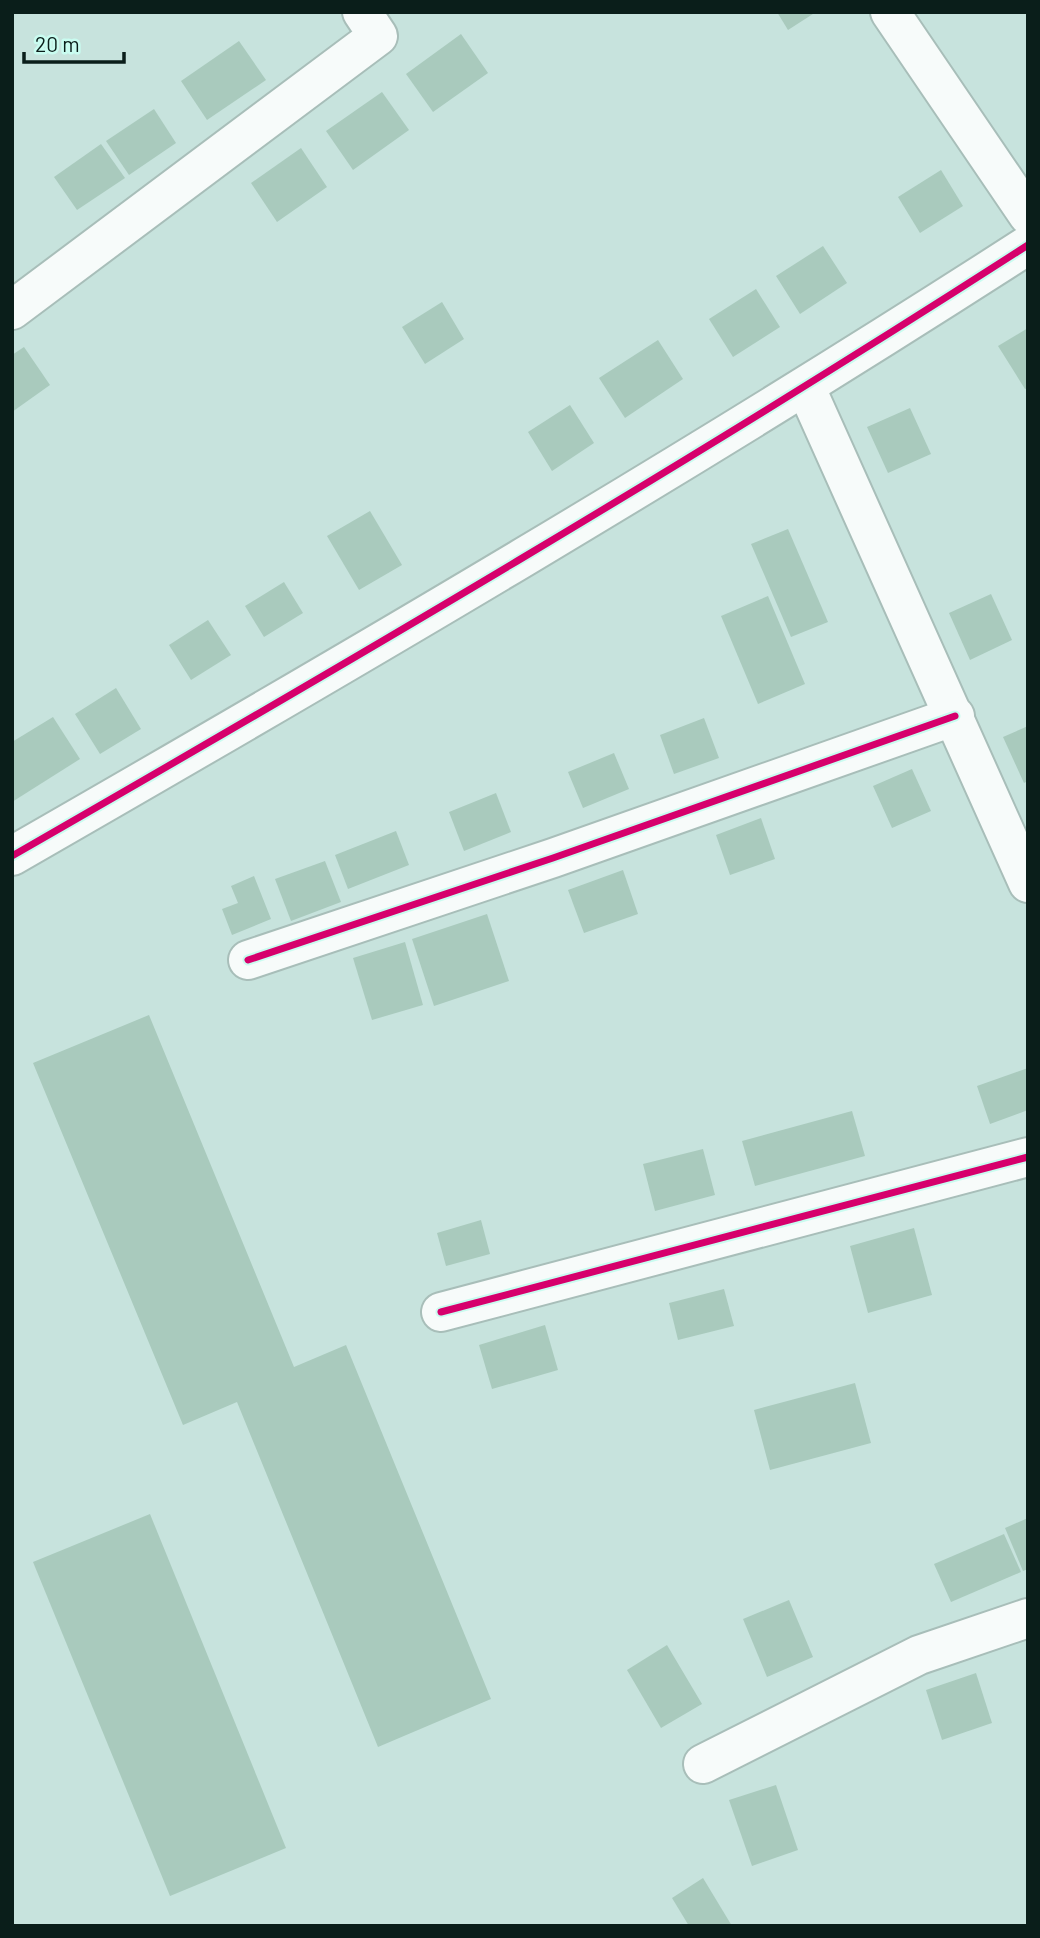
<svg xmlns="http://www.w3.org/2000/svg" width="1040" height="1938" font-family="Barlow,sans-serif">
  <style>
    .building { fill: #a9cabd }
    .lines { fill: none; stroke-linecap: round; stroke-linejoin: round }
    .minor-casing { stroke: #a8beb9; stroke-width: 42 }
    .minor { stroke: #f7fbfa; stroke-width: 38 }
    .cycleway-casing { stroke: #c9fcf0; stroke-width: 11 }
    .cycleway { stroke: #d6006c; stroke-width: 7 }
  </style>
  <rect width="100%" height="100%" fill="#c7e3dd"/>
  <!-- building -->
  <g class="building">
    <path d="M777 12H816L788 30Z"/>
    <path d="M461 34 488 73 433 112 406 74Z"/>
    <path d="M239 41 266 80 207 120 181 81Z"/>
    <path d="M382 92 409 130 353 170 326 131Z"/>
    <path d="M154 109 176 143 129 175 106 141Z"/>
    <path d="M101 144 125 178 77 210 54 177Z"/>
    <path d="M301 148 327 187 277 222 251 183Z"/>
    <path d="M941 170 963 206 920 233 898 197Z"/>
    <path d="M823 246 847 283 800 314 776 276Z"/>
    <path d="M756 289 780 327 733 357 709 319Z"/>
    <path d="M442 302 464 339 425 364 402 327Z"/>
    <path d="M1028 328V388L1025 389 998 346Z"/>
    <path d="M658 340 683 379 625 418 599 378Z"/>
    <path d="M24 347 50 385 12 412V355Z"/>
    <path d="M570 405 594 443 552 471 528 432Z"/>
    <path d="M910 408 931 454 888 473 867 427Z"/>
    <path d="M370 511 402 565 359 590 327 536Z"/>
    <path d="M788 529 828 622 791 637 751 544Z"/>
    <path d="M284 582 303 613 264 637 245 606Z"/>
    <path d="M991 594 1012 640 970 660 949 613Z"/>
    <path d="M768 596 805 684 758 704 721 616Z"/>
    <path d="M208 620 231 655 191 680 169 645Z"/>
    <path d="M116 688 141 729 100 754 75 714Z"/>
    <path d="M53 717 80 759 12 802V742Z"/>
    <path d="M704 718 719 758 674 774 660 735Z"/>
    <path d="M1028 726V781L1024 783 1003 737Z"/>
    <path d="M614 753 629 789 583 808 568 772Z"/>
    <path d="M912 769 931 811 892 828 873 786Z"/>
    <path d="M496 793 511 832 464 851 449 812Z"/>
    <path d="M761 818 775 859 730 875 716 835Z"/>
    <path d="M396 831 409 865 348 889 335 855Z"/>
    <path d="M325 861 341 902 291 921 275 879Z"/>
    <path d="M623 870 638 914 584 933 568 890Z"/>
    <path d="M254 876 271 919 232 935 222 909 238 903 231 886Z"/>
    <path d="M487 914 509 981 434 1006 412 939Z"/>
    <path d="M405 942 423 1005 372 1020 353 958Z"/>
    <path d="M149 1015 294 1367 346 1345 491 1699 378 1747 237 1402 183 1425 33 1063Z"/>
    <path d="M1028 1068V1110L990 1124 977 1086Z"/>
    <path d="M852 1111 865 1156 755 1186 742 1141Z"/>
    <path d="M703 1149 715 1195 655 1211 643 1164Z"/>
    <path d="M481 1220 490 1254 446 1266 437 1233Z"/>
    <path d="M914 1228 932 1295 868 1313 850 1246Z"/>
    <path d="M724 1289 734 1326 678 1340 669 1303Z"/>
    <path d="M545 1325 558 1370 492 1389 479 1345Z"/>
    <path d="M855 1383 871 1443 770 1470 754 1410Z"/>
    <path d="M150 1514 286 1848 170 1896 33 1562Z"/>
    <path d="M1028 1518V1569L1023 1571 1005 1528Z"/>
    <path d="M1004 1534 1021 1572 951 1602 934 1564Z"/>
    <path d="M789 1600 813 1657 767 1677 743 1619Z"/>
    <path d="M667 1645 702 1704 661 1728 627 1670Z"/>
    <path d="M976 1673 992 1723 942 1740 926 1690Z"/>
    <path d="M776 1785 798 1850 752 1866 729 1800Z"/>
    <path d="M703 1878 732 1926H689L672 1898Z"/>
  </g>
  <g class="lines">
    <!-- minor casing -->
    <g class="minor-casing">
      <g id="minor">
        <path d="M890 12 1028 215"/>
        <path d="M12 310 378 36 362 12"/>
        <path d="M806 388 1028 883"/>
        <path d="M12 856C355 659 696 459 1028 245"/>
        <path d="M248 960 553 858 955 716"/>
        <path d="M441 1312 1028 1157"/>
        <path d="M703 1764 919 1655 1028 1618"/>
      </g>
    </g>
    <!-- minor -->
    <use href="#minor" class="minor"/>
    <!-- cycleway casing -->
    <g class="cycleway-casing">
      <g id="cycleway">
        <path d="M12 856C355 659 696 459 1028 245"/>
        <path d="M248 960 553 858 955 716"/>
        <path d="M441 1312 1028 1157"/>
      </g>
    </g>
    <!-- cycleway -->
    <use href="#cycleway" class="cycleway"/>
  </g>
  <!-- border -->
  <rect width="1040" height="1938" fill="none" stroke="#0a1e1a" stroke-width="28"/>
  <!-- scale -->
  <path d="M24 52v10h100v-10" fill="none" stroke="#0a1e1a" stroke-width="3.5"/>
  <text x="35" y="52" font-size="21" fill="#0a1e1a" stroke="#c9fcf0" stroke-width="5" paint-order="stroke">20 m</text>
</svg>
